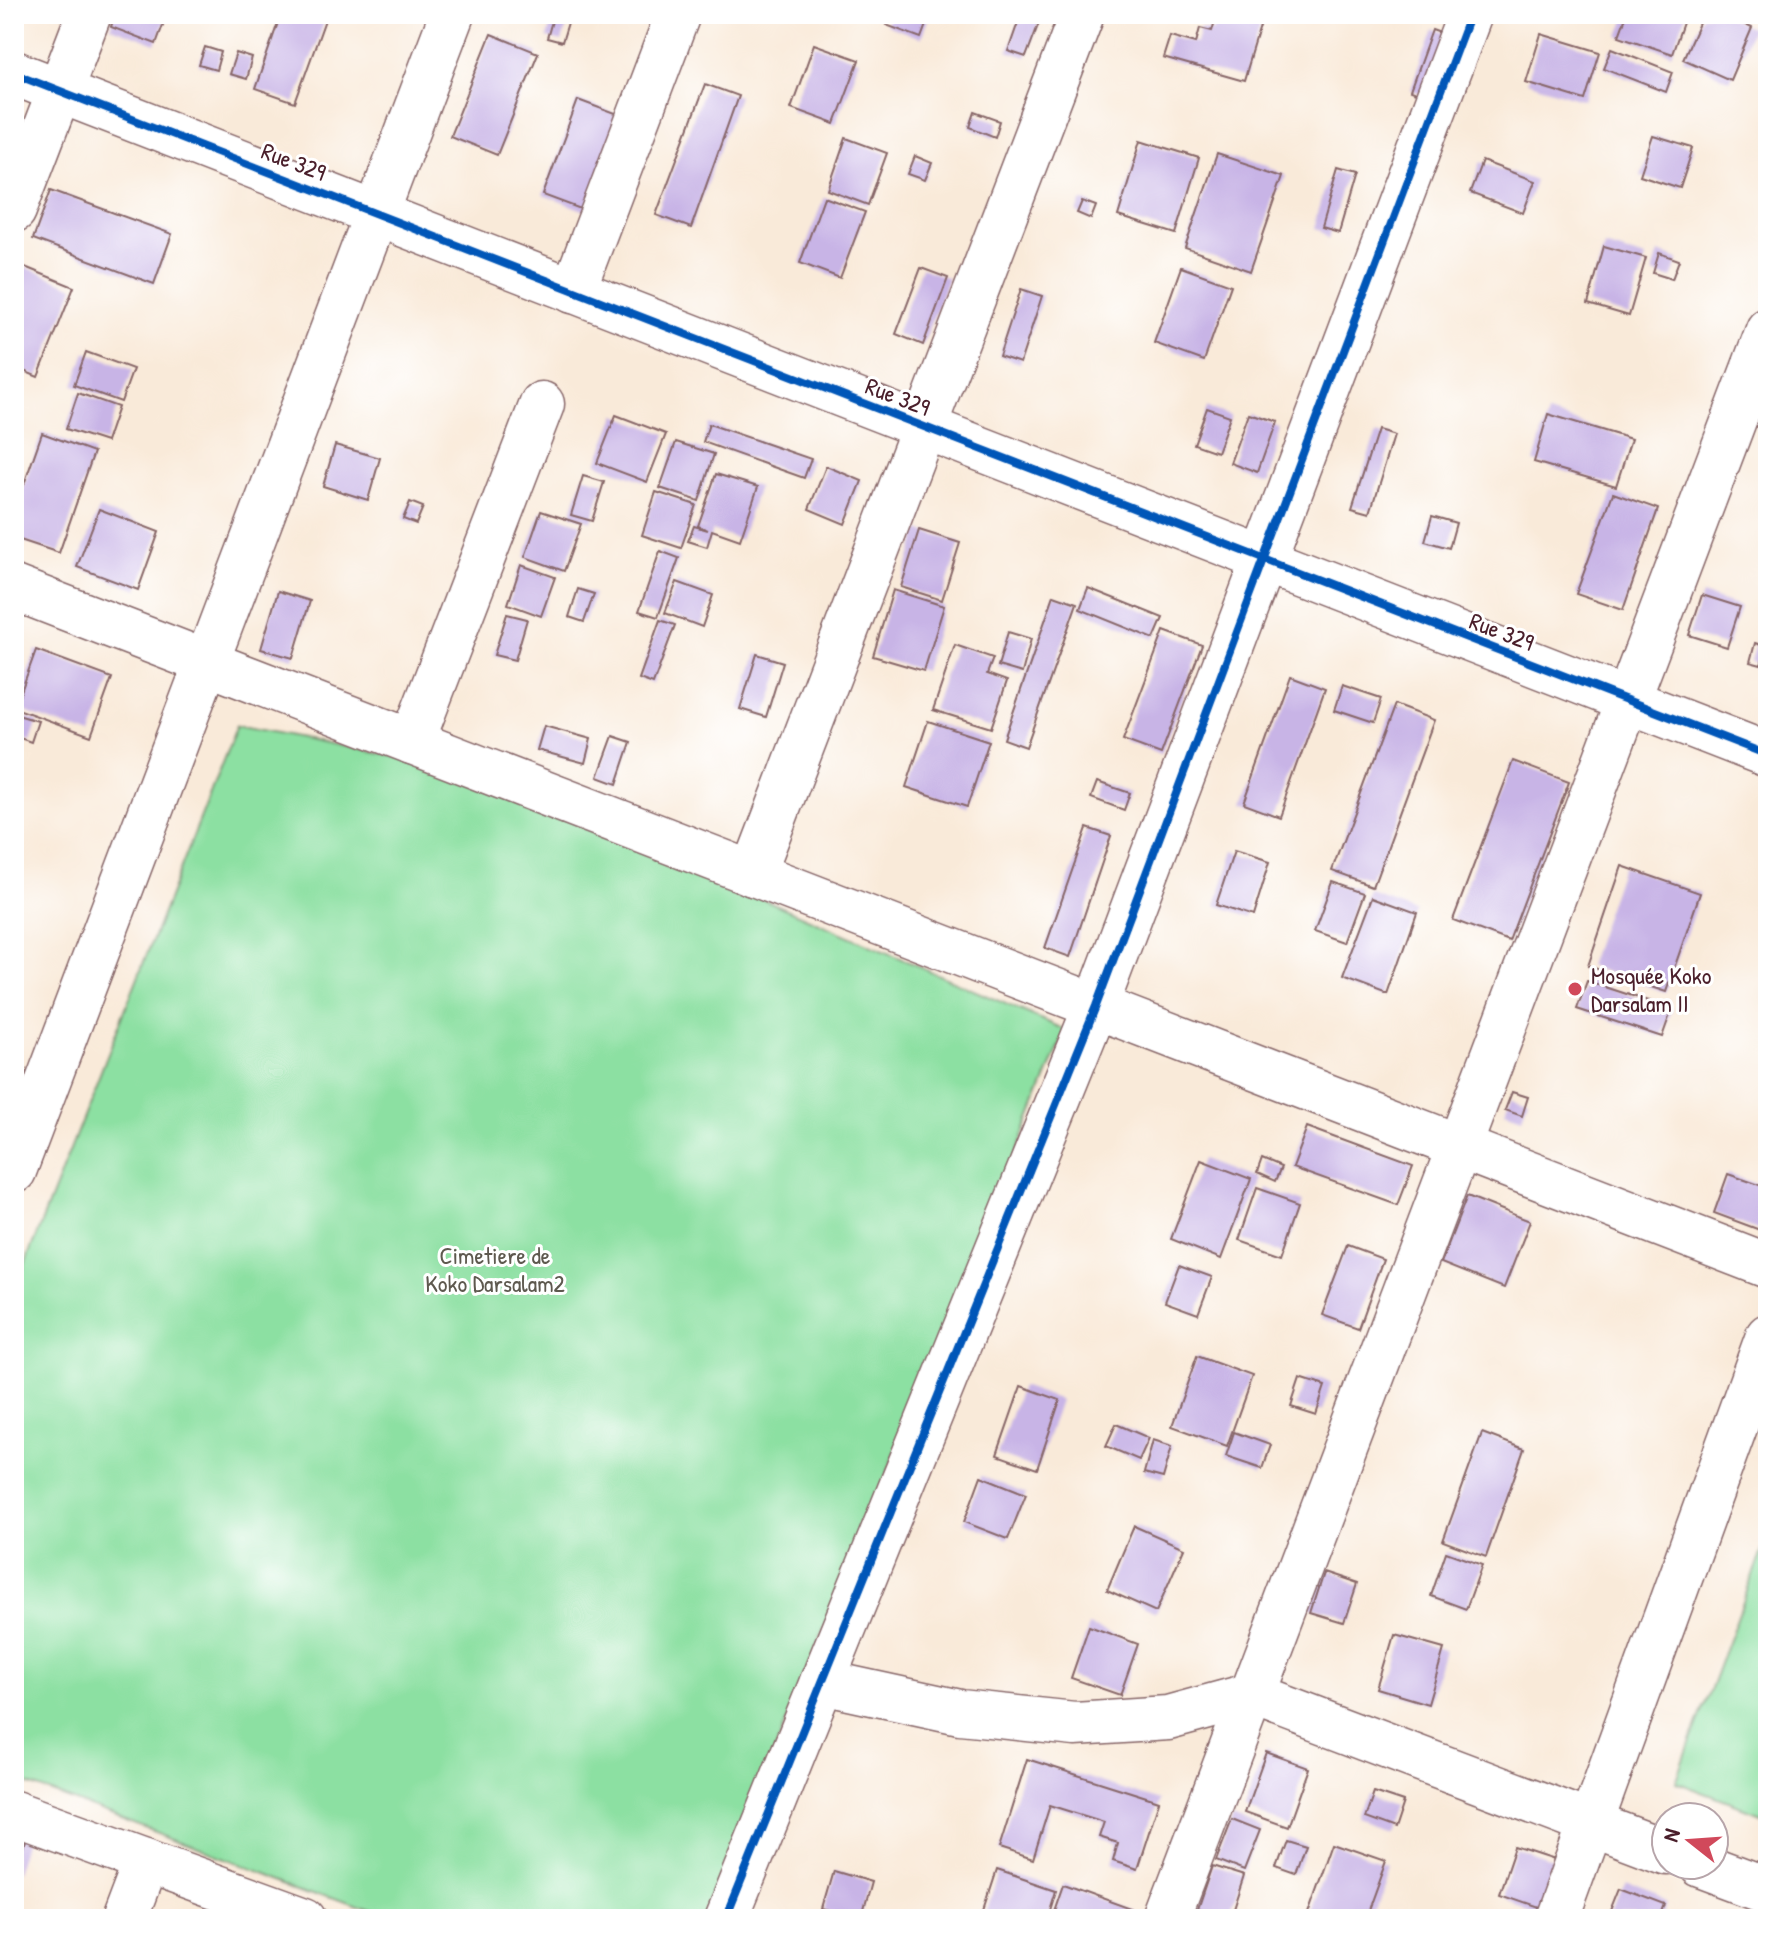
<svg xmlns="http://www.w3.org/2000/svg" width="1782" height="1933" font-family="'Patrick Hand',sans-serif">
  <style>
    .green { fill: #8ce0a2; stroke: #6b8066; stroke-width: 2 }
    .building { fill: #c8b4e6 }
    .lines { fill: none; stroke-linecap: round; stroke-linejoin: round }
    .street-casing { stroke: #876668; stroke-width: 47 }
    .street { stroke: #fff; stroke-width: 44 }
    .cycleway-casing { stroke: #fff; stroke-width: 13 }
    .cycleway { stroke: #0057b8; stroke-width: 8 }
    .poi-dot { fill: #d1495b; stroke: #fff; stroke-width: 3 }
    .labels { text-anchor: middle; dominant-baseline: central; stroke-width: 6; stroke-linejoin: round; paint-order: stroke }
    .street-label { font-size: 24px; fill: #4a1f2b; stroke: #fff }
    .poi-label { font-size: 24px; fill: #4a1f2b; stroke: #fff; text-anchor: start }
    .park-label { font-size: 24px; fill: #5e594f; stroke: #fff }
  </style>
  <rect width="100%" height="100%" fill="#fff"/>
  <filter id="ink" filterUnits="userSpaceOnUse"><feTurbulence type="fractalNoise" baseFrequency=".0125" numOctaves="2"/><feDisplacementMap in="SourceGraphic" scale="16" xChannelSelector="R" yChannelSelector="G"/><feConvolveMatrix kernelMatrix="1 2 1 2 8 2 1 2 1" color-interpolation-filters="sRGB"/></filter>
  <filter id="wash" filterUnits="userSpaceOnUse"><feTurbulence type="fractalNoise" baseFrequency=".006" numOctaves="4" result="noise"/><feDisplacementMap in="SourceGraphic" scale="32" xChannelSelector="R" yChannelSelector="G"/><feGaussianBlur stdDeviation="1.8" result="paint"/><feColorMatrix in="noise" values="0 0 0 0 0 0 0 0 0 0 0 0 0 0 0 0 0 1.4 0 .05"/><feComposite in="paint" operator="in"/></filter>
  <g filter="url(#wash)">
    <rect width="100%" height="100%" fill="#f9ead9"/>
    <!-- green -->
    <g class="green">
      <path d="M237 725 425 763 648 849 1066 1030 707 1919H390L14 1779V1292Z"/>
      <path d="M1768 1535V1817L1676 1782Z"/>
    </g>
    <g id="blocks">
      <!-- building -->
      <g class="building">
        <path d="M115 14H167L156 44 111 27Z"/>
        <path d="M281 14H327L295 103 255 89Z"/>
        <path d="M554 14 570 16 562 42 547 38Z"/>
        <path d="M890 14H930L921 38 886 25Z"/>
        <path d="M1021 14 1040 20 1026 57 1008 51Z"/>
        <path d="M1217 14H1250L1263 18 1244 81 1163 58 1170 36 1196 43 1200 28 1212 31Z"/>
        <path d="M1627 14H1686L1672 54 1619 36Z"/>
        <path d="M1703 14H1722L1752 28 1730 80 1683 59Z"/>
        <path d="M1432 30 1446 35 1424 96 1410 91Z"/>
        <path d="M491 34 538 53 497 155 450 136Z"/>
        <path d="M1541 34 1600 52 1585 100 1526 82Z"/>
        <path d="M814 44 859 60 835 124 791 108Z"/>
        <path d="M205 47 221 52 216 70 199 65Z"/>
        <path d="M1612 48 1673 72 1666 92 1604 68Z"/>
        <path d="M236 53 252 58 246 79 229 74Z"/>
        <path d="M705 84 738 96 691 228 656 215Z"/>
        <path d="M578 100 621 116 586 211 543 195Z"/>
        <path d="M975 112 1000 121 995 137 970 127Z"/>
        <path d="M1653 136 1693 148 1680 188 1640 175Z"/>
        <path d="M846 138 887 153 868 205 828 190Z"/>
        <path d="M1141 140 1199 158 1176 234 1118 216Z"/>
        <path d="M1217 154 1284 176 1251 271 1185 248Z"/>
        <path d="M915 156 932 163 925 180 908 174Z"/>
        <path d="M1482 161 1535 181 1523 213 1470 193Z"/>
        <path d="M1338 170 1355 175 1338 233 1321 228Z"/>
        <path d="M51 190 172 234 154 284 33 239Z"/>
        <path d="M824 197 865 212 840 278 800 263Z"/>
        <path d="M1082 201 1096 206 1091 219 1077 213Z"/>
        <path d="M1604 246 1646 258 1629 316 1588 304Z"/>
        <path d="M1659 253 1679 260 1672 279 1653 273Z"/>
        <path d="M20 265 74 287 38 377 14 367V281Z"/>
        <path d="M1181 267 1231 285 1204 361 1154 343Z"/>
        <path d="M921 268 948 278 923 345 896 334Z"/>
        <path d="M1021 289 1042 296 1020 363 999 356Z"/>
        <path d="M86 352 133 369 121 402 74 385Z"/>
        <path d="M78 393 118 407 106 442 66 429Z"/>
        <path d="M1207 408 1230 416 1217 452 1194 444Z"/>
        <path d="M1248 413 1275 422 1257 473 1230 463Z"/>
        <path d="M1548 414 1631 439 1616 486 1534 462Z"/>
        <path d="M616 415 666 434 647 482 597 463Z"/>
        <path d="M709 424 811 459 804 478 703 442Z"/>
        <path d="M1377 429 1394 434 1370 512 1352 507Z"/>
        <path d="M42 433 94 452 59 553 14 538V513Z"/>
        <path d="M676 442 714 454 699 501 660 488Z"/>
        <path d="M335 445 380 458 368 500 323 486Z"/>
        <path d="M826 466 862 481 845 524 809 509Z"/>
        <path d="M716 474 758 487 740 540 712 530 707 547 688 541 694 526 708 530 698 526Z"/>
        <path d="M583 476 604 482 592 521 571 515Z"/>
        <path d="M656 492 696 505 681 548 642 535Z"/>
        <path d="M1613 493 1658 509 1623 610 1576 594Z"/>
        <path d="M410 502 423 507 416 524 403 519Z"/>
        <path d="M99 509 159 532 138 590 77 567Z"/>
        <path d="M541 511 581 524 564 571 525 557Z"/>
        <path d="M1432 516 1456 523 1449 548 1425 541Z"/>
        <path d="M919 530 960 543 942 600 901 587Z"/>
        <path d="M660 551 679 558 658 617 639 611Z"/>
        <path d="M521 565 555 577 541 616 508 604Z"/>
        <path d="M677 582 713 595 702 627 665 613Z"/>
        <path d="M1088 588 1163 618 1154 639 1080 609Z"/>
        <path d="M578 589 594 594 584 622 569 617Z"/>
        <path d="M893 590 944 606 924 671 873 656Z"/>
        <path d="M278 591 310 601 293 658 261 649Z"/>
        <path d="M1054 595 1077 603 1026 747 1004 739Z"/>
        <path d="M1702 595 1740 607 1727 647 1689 635Z"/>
        <path d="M507 614 527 619 515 660 494 655Z"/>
        <path d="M660 620 675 625 653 684 639 679Z"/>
        <path d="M1164 631 1202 645 1161 754 1123 740Z"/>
        <path d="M1008 632 1031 639 1022 673 998 666Z"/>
        <path d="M1755 643 1767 647 1761 665 1750 662Z"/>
        <path d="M955 645 993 658 987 674 1007 681 991 728 933 710Z"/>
        <path d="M36 650 112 678 91 736 15 708Z"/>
        <path d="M757 654 783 662 766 717 740 709Z"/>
        <path d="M1290 675 1325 688 1279 816 1244 803Z"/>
        <path d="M1342 686 1381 699 1373 723 1334 710Z"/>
        <path d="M1394 705 1434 720 1373 886 1332 871Z"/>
        <path d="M14 714 38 721 31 742 14 736Z"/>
        <path d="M928 721 989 741 967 807 906 787Z"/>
        <path d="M544 726 591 739 585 763 537 750Z"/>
        <path d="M613 736 631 742 617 784 598 777Z"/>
        <path d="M1513 761 1569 782 1509 941 1453 920Z"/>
        <path d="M1097 782 1130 793 1124 810 1091 798Z"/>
        <path d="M1087 828 1111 836 1070 957 1045 948Z"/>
        <path d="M1234 851 1270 862 1253 917 1216 905Z"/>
        <path d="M1622 866 1700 893 1666 992 1588 966Z"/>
        <path d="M1333 882 1365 893 1347 942 1315 931Z"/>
        <path d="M1373 896 1417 912 1388 995 1342 978Z"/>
        <path d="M1587 981 1672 1009 1662 1037 1577 1009Z"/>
        <path d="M1512 1092 1528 1097 1522 1116 1505 1110Z"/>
        <path d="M1307 1127 1413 1166 1398 1205 1292 1167Z"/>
        <path d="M1201 1160 1251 1179 1221 1259 1171 1239Z"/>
        <path d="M1262 1160 1281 1168 1275 1182 1257 1174Z"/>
        <path d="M1728 1174 1768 1188V1233L1714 1213Z"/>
        <path d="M1257 1188 1300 1203 1282 1255 1239 1240Z"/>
        <path d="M1467 1196 1530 1221 1504 1288 1441 1263Z"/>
        <path d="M1348 1246 1383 1259 1358 1328 1322 1315Z"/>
        <path d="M1179 1265 1212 1277 1198 1314 1165 1302Z"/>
        <path d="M1197 1356 1252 1376 1227 1446 1172 1426Z"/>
        <path d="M1300 1379 1325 1387 1316 1414 1291 1406Z"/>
        <path d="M1021 1386 1060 1400 1037 1469 997 1455Z"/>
        <path d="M1116 1424 1149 1438 1139 1460 1106 1446Z"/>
        <path d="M1234 1432 1270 1445 1262 1468 1226 1456Z"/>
        <path d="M1482 1433 1524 1449 1486 1557 1443 1541Z"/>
        <path d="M1153 1440 1172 1446 1163 1478 1144 1473Z"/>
        <path d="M981 1476 1026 1494 1008 1539 964 1522Z"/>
        <path d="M1134 1526 1184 1548 1156 1612 1107 1590Z"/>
        <path d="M1446 1552 1482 1565 1466 1609 1431 1596Z"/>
        <path d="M1324 1573 1357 1584 1344 1623 1311 1613Z"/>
        <path d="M1089 1626 1138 1644 1120 1695 1071 1678Z"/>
        <path d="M1394 1635 1444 1649 1428 1704 1378 1689Z"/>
        <path d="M1266 1753 1308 1768 1287 1827 1245 1812Z"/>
        <path d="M1027 1759 1159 1801 1137 1869 1113 1861 1118 1843 1099 1837 1104 1822 1050 1805 1033 1859 999 1848Z"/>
        <path d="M1373 1792 1403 1802 1394 1829 1364 1818Z"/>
        <path d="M1232 1819 1260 1830 1244 1871 1216 1860Z"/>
        <path d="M14 1837 25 1841 15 1874H14Z"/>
        <path d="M1286 1840 1306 1846 1296 1875 1276 1868Z"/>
        <path d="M1334 1843 1386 1861 1365 1919H1307Z"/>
        <path d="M1515 1847 1564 1863 1548 1911 1499 1894Z"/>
        <path d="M1212 1866 1244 1876 1230 1919 1197 1910Z"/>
        <path d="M997 1870 1056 1890 1047 1919H981Z"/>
        <path d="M834 1871 871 1882 861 1919 823 1909Z"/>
        <path d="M1063 1884 1135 1910 1132 1919H1051Z"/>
        <path d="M1621 1889 1666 1906 1661 1919H1609Z"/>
      </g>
    </g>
  </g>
  <g filter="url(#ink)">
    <use href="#blocks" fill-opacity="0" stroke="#876668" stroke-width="2"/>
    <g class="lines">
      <!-- street casing -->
      <g class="street-casing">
        <g id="street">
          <path d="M14 73 1768 755"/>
          <path d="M14 210 89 14"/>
          <path d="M573 291 678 14"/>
          <path d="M14 588 1768 1266"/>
          <path d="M412 742 542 404"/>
          <path d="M753 874 1082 14"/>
          <path d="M14 1171 452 14"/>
          <path d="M822 1682 960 1712 1075 1724 1168 1718 1252 1695 1666 1852"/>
          <path d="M14 1813 305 1919"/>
          <path d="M1701 1865 1768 1890"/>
          <path d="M124 1919 146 1861"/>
          <path d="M726 1919 1096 1006 1470 14"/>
          <path d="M1167 1919 1768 330"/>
          <path d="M1556 1919 1768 1336"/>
        </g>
      </g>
      <!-- street -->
      <use href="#street" class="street"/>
      <!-- cycleway casing -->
      <g class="cycleway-casing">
        <g id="cycleway">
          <path d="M14 73 1768 755"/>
          <path d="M726 1919 1096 1006 1470 14"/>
        </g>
      </g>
      <!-- cycleway -->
      <use href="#cycleway" class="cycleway"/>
    </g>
  </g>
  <!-- markers -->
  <circle class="poi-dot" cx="1575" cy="989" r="8"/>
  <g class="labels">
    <!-- street labels -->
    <g class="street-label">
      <text transform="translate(294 161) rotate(21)">Rue 329</text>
      <text transform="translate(898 396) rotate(21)">Rue 329</text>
      <text transform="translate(1502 631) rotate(21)">Rue 329</text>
    </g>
    <!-- poi labels -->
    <g class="poi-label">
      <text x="1591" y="975">Mosquée Koko<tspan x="1591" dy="28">Darsalam II</tspan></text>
    </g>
    <!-- park labels -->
    <g class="park-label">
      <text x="495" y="1255">Cimetiere de<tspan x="495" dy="28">Koko Darsalam2</tspan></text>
    </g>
  </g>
  <!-- margin -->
  <rect width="1782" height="1933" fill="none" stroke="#fff" stroke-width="48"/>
  <!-- north arrow -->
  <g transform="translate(1690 1841) rotate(287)"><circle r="38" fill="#ffffff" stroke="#b7a5aa" stroke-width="2"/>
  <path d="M0-6L14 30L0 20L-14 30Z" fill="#d1495b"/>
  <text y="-12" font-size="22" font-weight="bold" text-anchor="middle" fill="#4a1f2b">N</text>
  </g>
</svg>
